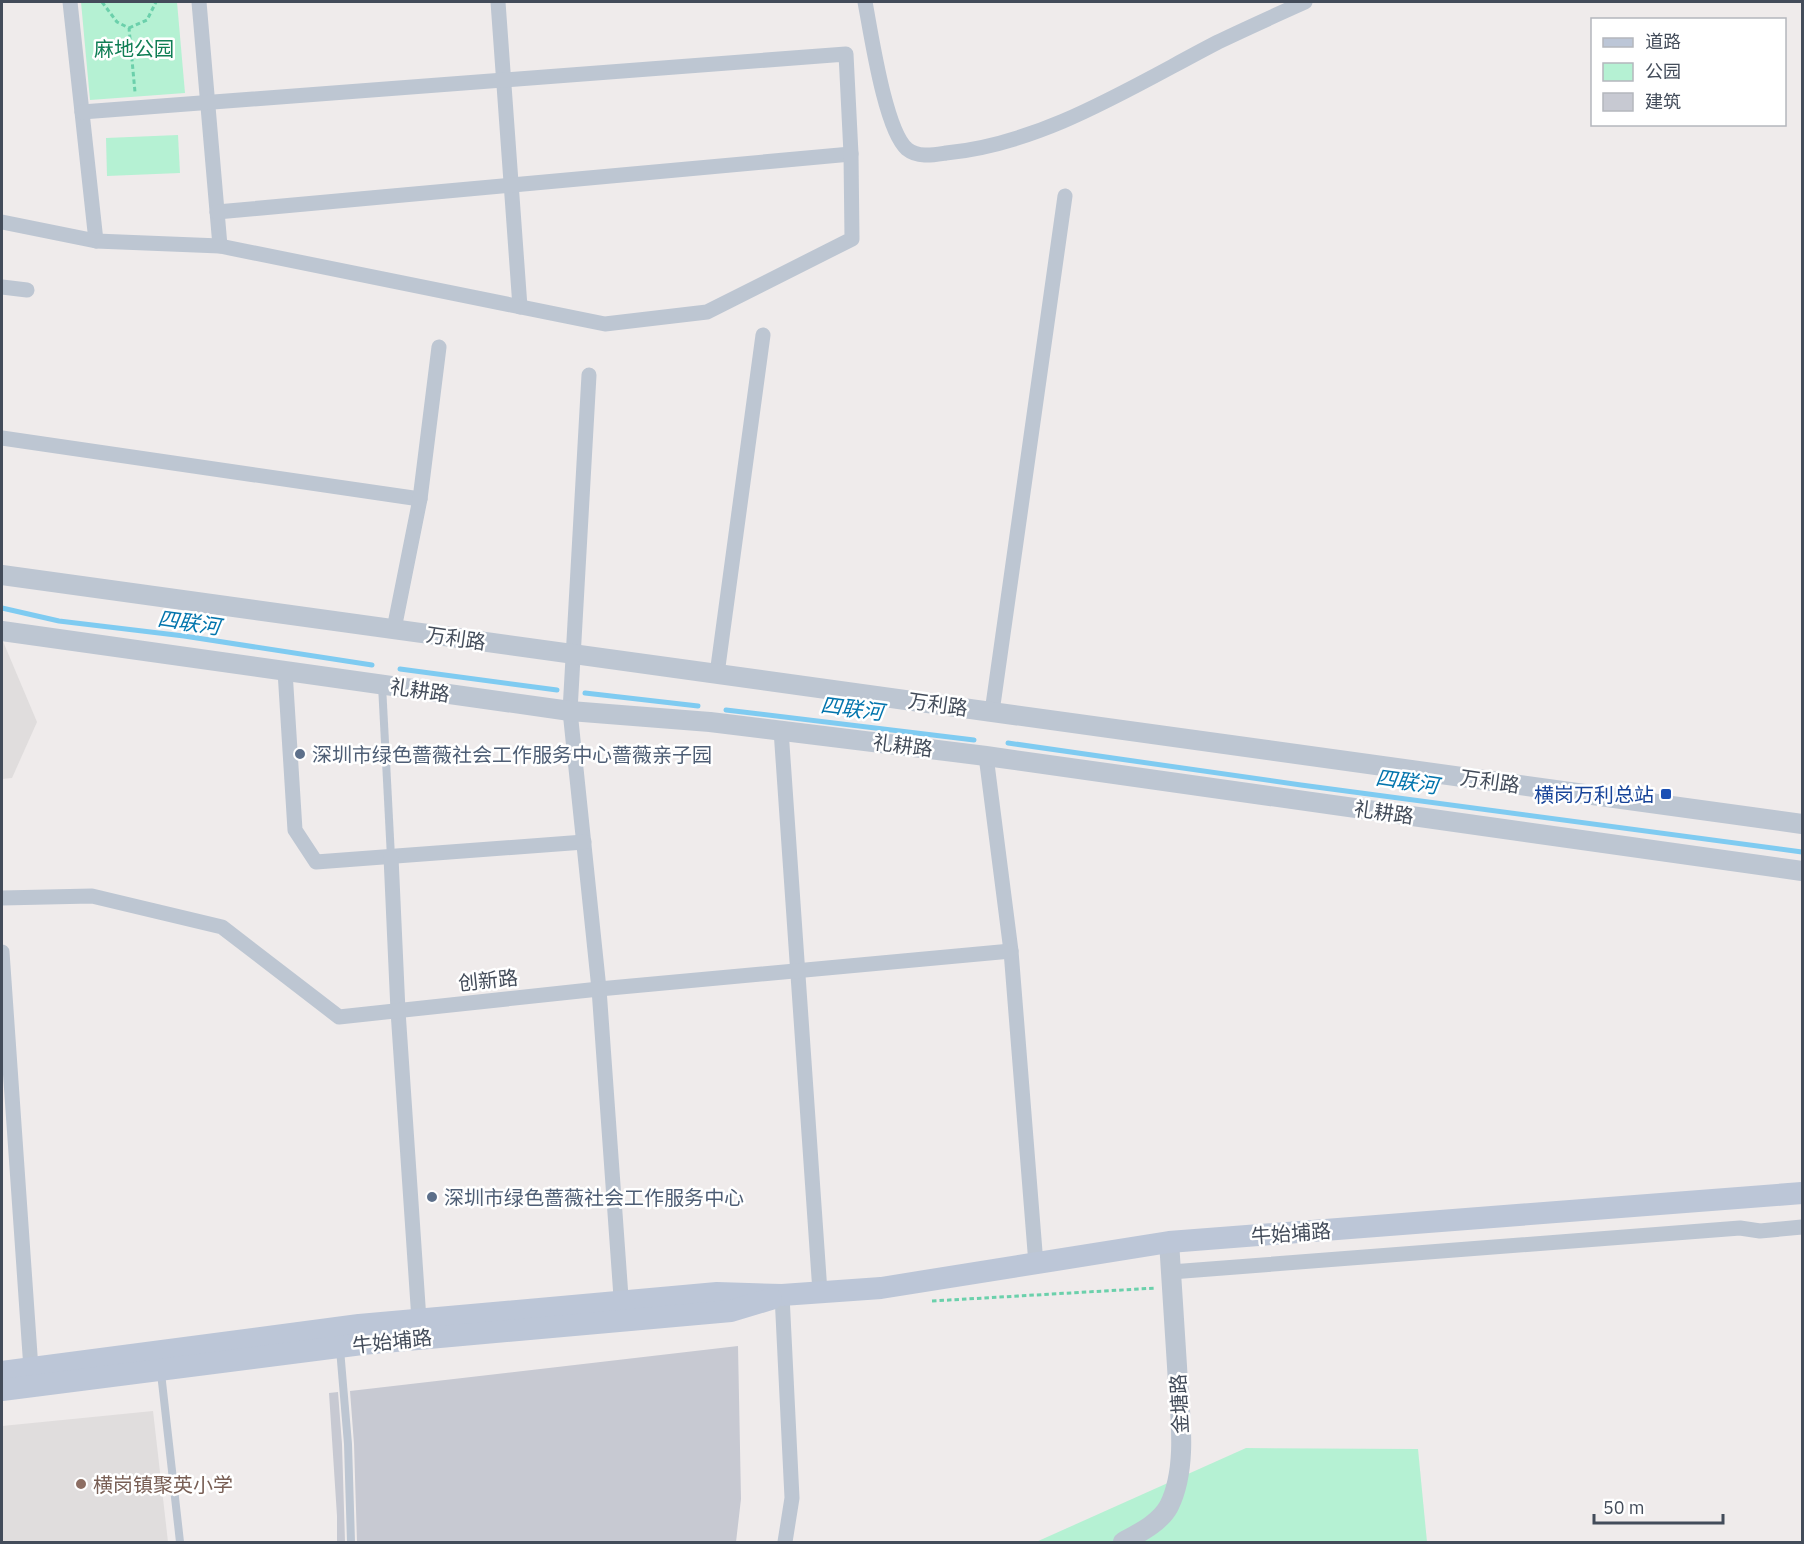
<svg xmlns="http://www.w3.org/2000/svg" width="1804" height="1544" font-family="'IBM Plex Sans','Noto Sans SC',sans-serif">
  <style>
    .education { fill: #e0dddd }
    .green { fill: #b5f1d3 }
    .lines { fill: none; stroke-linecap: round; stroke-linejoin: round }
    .stream { stroke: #7fcbf1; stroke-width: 5 }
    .building { fill: #c7c9d2 }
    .path { stroke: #6bd0ab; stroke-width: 3; stroke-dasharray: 4.5 3; stroke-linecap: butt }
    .service { stroke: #bdc6d2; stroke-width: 8 }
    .minor { stroke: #bdc6d2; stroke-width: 15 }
    .tertiary { stroke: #bdc6d2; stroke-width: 20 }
    .secondary { stroke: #bcc6d7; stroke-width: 22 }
    .service-dot { fill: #5c6f8a; stroke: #fff; stroke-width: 2 }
    .transit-dot { fill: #1a4fb4; stroke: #fff; stroke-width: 2 }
    .education-dot { fill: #8d6e63; stroke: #fff; stroke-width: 2 }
    .labels { text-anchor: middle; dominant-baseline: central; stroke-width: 5; stroke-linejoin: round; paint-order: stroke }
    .park-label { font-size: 20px; fill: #107e55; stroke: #fff }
    .street-label { font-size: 20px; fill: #434c5a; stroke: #fff }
    .service-label { font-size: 20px; fill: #4e5e75; stroke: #fff; text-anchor: start }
    .transit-label { font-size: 20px; fill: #164399; stroke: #fff; text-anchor: end }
    .education-label { font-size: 20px; fill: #785e54; stroke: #fff; text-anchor: start }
    .water-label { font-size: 21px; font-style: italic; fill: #0375ad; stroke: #fff }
  </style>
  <rect width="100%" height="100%" fill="#efebeb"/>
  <!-- education -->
  <g class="education">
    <path d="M2 639 37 722 12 778 2 779Z"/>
    <path d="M153 1411 168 1542H2V1426Z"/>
  </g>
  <!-- green -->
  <g class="green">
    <path d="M81 2H177L185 93 90 100Z"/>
    <path d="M178 135 180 173 107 176 106 138Z"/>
    <path d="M1246 1448 1418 1449 1427 1542H1036Z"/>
  </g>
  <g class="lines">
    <!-- stream -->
    <g class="stream">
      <path d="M2 608 59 621 184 636 372 665"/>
      <path d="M400 669 557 690"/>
      <path d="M585 693 698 706"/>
      <path d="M726 710 974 740"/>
      <path d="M1008 743 1301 785 1802 852"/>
    </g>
  </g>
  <!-- building -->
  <g class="building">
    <path d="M738 1346 741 1499 736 1542H357L354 1444 350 1391Z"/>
    <path d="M338 1392 342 1444 345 1542H337V1516L329 1393Z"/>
  </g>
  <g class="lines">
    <!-- path -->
    <g class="path">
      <path d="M102 2 117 22 129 28 135 92"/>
      <path d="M129 28 147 20 156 2"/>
      <path d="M932 1301 1156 1288"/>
    </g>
    <!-- service -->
    <g class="service">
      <path d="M382 685 391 857"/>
      <path d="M340 1349 348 1444 351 1542"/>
      <path d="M161 1373 180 1542"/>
    </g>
    <!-- minor -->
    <g class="minor">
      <path d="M70 2 96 241"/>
      <path d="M199 2 220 246"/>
      <path d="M498 2 520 307"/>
      <path d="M865 2C871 33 885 130 907 149 918 158 933 155 946 153 1043 144 1133 86 1218 42 1247 28 1276 15 1305 2"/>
      <path d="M217 212 851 154"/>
      <path d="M2 222 96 241 220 246 605 324 707 312 852 239 851 154 846 54 82 112"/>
      <path d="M2 287 27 290"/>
      <path d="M589 375 570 711 599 989 622 1311"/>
      <path d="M2 438 420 499"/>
      <path d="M394 629 420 499 439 347"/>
      <path d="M285 671 295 830 316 862 584 842"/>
      <path d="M717 674 763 335"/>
      <path d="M992 712 1065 196"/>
      <path d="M781 730 820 1292"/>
      <path d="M986 756 1011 951 1036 1264"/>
      <path d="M391 857 398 1011 419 1320"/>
      <path d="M2 898 92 896 222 927 339 1017 599 989 1011 951"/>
      <path d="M2 952 31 1369"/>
      <path d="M1171 1272 1740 1228 1760 1231 1802 1227"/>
      <path d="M782 1295 792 1498 785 1542"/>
    </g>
    <!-- tertiary -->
    <g class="tertiary">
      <path d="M2 575 1802 824"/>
      <path d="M2 631 570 711 710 722 986 756 1802 871"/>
      <path d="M1123 1542C1139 1533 1160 1523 1169 1506 1189 1466 1179 1408 1177 1366 1174 1324 1172 1283 1169 1242"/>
    </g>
    <!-- secondary -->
    <g class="secondary">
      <path d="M2 1372 359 1325 717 1293 782 1295 881 1288 1169 1242 1802 1193"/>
      <path d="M2 1390 362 1344 731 1311 771 1299"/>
    </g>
  </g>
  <!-- markers -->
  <g class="service-dot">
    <circle cx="300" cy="754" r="6"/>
    <circle cx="432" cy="1197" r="6"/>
  </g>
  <rect class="transit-dot" x="1660" y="788" width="12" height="12" rx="3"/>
  <circle class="education-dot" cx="81" cy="1484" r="6"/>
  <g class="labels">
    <!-- park labels -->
    <g class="park-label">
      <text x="134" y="48">麻地公园</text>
    </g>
    <!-- street labels -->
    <g class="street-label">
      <text transform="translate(456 638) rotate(8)">万利路</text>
      <text transform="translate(420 690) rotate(8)">礼耕路</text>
      <text transform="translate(938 704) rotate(8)">万利路</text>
      <text transform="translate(903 745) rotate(7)">礼耕路</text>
      <text transform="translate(1490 781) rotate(8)">万利路</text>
      <text transform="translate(1384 812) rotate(8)">礼耕路</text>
      <text transform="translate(488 980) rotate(-6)">创新路</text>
      <text transform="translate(1291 1233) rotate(-4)">牛始埔路</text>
      <text transform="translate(392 1341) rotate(-6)">牛始埔路</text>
      <text transform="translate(1179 1404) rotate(-93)">金塘路</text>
    </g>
    <!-- service labels -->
    <g class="service-label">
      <text x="312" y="754">深圳市绿色蔷薇社会工作服务中心蔷薇亲子园</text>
      <text x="444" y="1197">深圳市绿色蔷薇社会工作服务中心</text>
    </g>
    <!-- transit labels -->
    <g class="transit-label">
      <text x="1654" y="794">横岗万利总站</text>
    </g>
    <!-- education labels -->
    <g class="education-label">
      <text x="93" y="1484">横岗镇聚英小学</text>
    </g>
    <!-- water labels -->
    <g class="water-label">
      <text transform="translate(189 622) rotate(8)">四联河</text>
      <text transform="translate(852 708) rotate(7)">四联河</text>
      <text transform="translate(1407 781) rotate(8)">四联河</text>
    </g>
  </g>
  <!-- border -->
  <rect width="1804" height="1544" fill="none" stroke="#434c5a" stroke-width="6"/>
  <!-- legend -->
  <rect x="1591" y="18" width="195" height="108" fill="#ffffff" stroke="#b4b7bd" stroke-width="1.5"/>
  <rect x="1603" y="38" width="30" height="9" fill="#bcc6d7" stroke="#b4b7bd" stroke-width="1.5"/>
  <text x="1645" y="48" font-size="18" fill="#434c5a">道路</text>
  <rect x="1603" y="63" width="30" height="18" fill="#b5f1d3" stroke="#b4b7bd" stroke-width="1.5"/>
  <text x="1645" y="78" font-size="18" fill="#434c5a">公园</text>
  <rect x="1603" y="93" width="30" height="18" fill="#c7c9d2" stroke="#b4b7bd" stroke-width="1.5"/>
  <text x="1645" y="108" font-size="18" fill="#434c5a">建筑</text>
  <!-- scale -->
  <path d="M1594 1514v9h129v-9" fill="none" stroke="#434c5a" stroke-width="3"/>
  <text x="1603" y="1514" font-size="18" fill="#434c5a" stroke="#ffffff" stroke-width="4.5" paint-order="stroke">50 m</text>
</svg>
